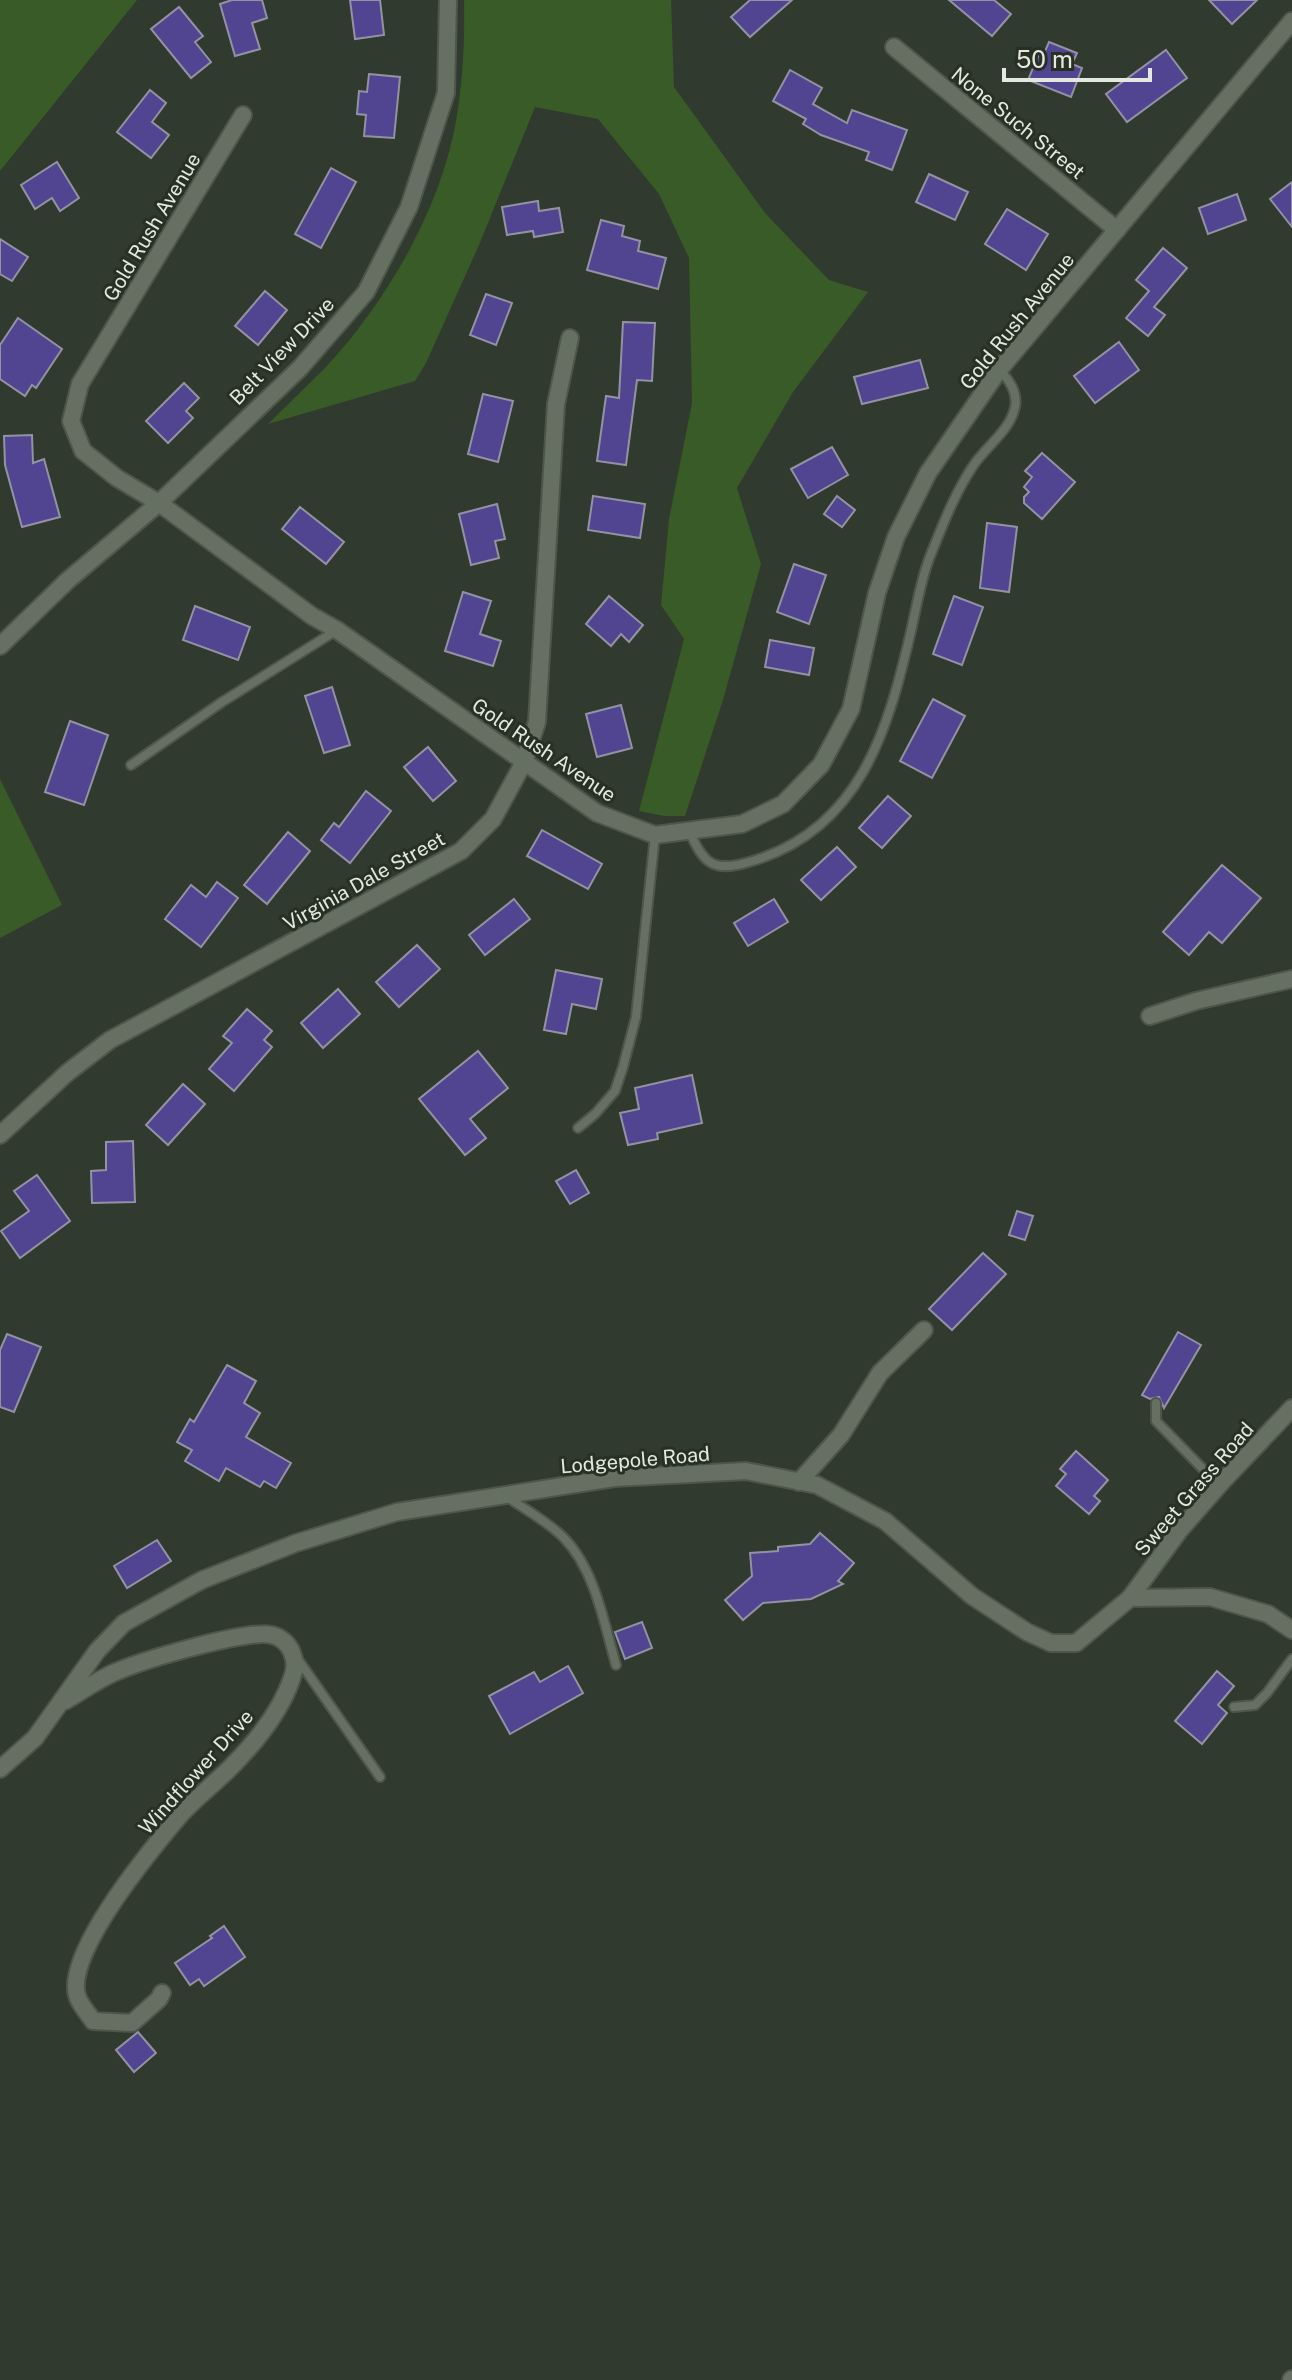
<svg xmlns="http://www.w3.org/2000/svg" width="1292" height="2380" font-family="'Public Sans',sans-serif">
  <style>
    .green { fill: #385b27 }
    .building { fill: #514491; stroke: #9392a3; stroke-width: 2 }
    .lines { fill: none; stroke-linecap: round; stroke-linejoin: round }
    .lane-casing { stroke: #4e554b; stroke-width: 12 }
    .street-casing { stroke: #4e554b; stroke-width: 20 }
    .lane { stroke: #667062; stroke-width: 8 }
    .street { stroke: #667062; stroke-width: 16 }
    .labels { text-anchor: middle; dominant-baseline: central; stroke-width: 6; stroke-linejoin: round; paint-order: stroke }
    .street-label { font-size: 20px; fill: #e3e8e0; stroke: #283024 }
  </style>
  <rect width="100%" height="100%" fill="#313a2e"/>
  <!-- green -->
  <g class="green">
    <path d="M0 0H137L0 171Z"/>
    <path d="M464 0H671L674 87 765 213 829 280 868 292 793 392 737 488 761 564 723 700 685 816H664L639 811 684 639 661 605 669 519 692 403 689 258 659 194 598 119 535 107 479 245 426 363 415 381 268 424C287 405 306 387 325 368 380 309 428 230 449 152 462 105 465 49 464 0Z"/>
    <path d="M0 779 62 905 0 938Z"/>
  </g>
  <!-- building -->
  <g class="building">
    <path d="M232 0H262L267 18 252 23 260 49 235 56 220 4Z"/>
    <path d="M350 0H380L384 35 355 39Z"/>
    <path d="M750 0H792L750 37 731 17Z"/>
    <path d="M949 0H994L1011 14 992 36Z"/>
    <path d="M1209 0H1257L1232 24Z"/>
    <path d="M179 7 203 36 195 42 211 62 191 78 151 29Z"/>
    <path d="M1049 42 1077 53 1072 64 1082 68 1071 97 1028 80 1039 54 1043 56Z"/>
    <path d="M1166 50 1187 78 1127 122 1106 94Z"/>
    <path d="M790 70 822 88 813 104 847 123 852 110 907 130 892 170 866 160 869 152 821 135 803 124 806 119 773 101Z"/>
    <path d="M369 74 400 77 394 138 364 136 366 115 357 114 359 91 367 92Z"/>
    <path d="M150 90 166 103 152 122 169 135 151 158 117 132Z"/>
    <path d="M57 162 79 198 60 211 52 198 35 209 21 185Z"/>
    <path d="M331 168 356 182 321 248 295 234Z"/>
    <path d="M929 174 968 192 955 220 916 202Z"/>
    <path d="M1292 182V227L1270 199Z"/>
    <path d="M1237 194 1246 220 1208 234 1199 208Z"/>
    <path d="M538 201 539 211 559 208 563 232 534 237 533 231 507 235 502 207Z"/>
    <path d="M1007 209 1048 234 1026 270 985 244Z"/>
    <path d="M601 220 624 226 622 236 640 241 638 251 666 258 658 289 587 270Z"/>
    <path d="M0 239 28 257 12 281 0 274Z"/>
    <path d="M1163 248 1187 268 1154 307 1165 315 1148 336 1126 318 1149 291 1136 280Z"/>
    <path d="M265 291 287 310 258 345 235 326Z"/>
    <path d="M486 294 512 303 496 345 470 335Z"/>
    <path d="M18 318 62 349 36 388 32 385 25 396 0 379V345Z"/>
    <path d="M623 322 655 323 652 381 637 380 626 465 597 461 606 396 619 398Z"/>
    <path d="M1119 342 1139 370 1095 403 1074 376Z"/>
    <path d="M920 360 928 388 862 404 854 377Z"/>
    <path d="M184 383 199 398 186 411 193 418 168 443 146 421Z"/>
    <path d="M483 394 513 401 498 462 468 454Z"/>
    <path d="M32 435 33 463 44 459 60 517 22 527 5 465 4 436Z"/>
    <path d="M832 447 848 475 808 498 791 469Z"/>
    <path d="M1042 453 1075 482 1042 519 1024 503V497L1029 492 1024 487 1032 477 1025 471Z"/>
    <path d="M593 496 645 504 640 538 588 530Z"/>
    <path d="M837 496 855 510 842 527 824 514Z"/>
    <path d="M497 504 505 539 495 541 499 558 471 565 459 514Z"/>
    <path d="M300 507 344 542 326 564 282 529Z"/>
    <path d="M987 523 1017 527 1009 592 980 588Z"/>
    <path d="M794 564 826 575 809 624 777 612Z"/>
    <path d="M463 592 491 601 480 634 501 641 493 666 445 651Z"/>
    <path d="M609 596 643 625 629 642 621 634 611 646 586 624Z"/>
    <path d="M954 596 983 607 962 665 933 654Z"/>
    <path d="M195 606 250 627 238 660 183 640Z"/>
    <path d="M770 640 814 648 809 675 765 667Z"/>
    <path d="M332 687 350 745 324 753 305 696Z"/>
    <path d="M933 699 965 716 932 778 900 761Z"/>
    <path d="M621 705 632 748 597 757 586 714Z"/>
    <path d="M70 721 108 735 84 805 45 792Z"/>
    <path d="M428 747 456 781 433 801 404 767Z"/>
    <path d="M366 791 391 811 350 863 321 840 334 823 339 827Z"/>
    <path d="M888 796 911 816 882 848 859 828Z"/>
    <path d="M542 830 602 864 588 889 527 856Z"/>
    <path d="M288 832 310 851 267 904 244 885Z"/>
    <path d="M837 847 856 867 821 900 801 880Z"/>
    <path d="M1222 865 1261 898 1222 943 1209 932 1189 955 1163 932Z"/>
    <path d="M217 882 238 898 201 947 165 919 191 885 206 897Z"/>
    <path d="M514 899 530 919 485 955 469 935Z"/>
    <path d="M774 899 788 922 748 946 734 923Z"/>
    <path d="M417 945 440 969 399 1007 376 982Z"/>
    <path d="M556 970 602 979 596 1009 572 1004 566 1034 544 1030Z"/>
    <path d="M338 989 360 1014 323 1048 301 1023Z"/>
    <path d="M247 1009 272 1031 264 1040 272 1047 234 1091 209 1069 232 1043 223 1036Z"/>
    <path d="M478 1051 508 1088 470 1119 486 1138 465 1155 419 1099Z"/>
    <path d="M692 1075 702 1123 657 1133 658 1139 628 1145 620 1113 639 1109 635 1088Z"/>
    <path d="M183 1084 205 1104 168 1145 146 1125Z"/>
    <path d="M133 1141 135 1202 92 1203 91 1171 106 1170V1142Z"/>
    <path d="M576 1170 589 1193 570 1204 556 1181Z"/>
    <path d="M37 1175 70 1221 20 1258 1 1231 29 1211 14 1191Z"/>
    <path d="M1017 1211 1033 1216 1025 1240 1009 1235Z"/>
    <path d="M983 1253 1006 1274 952 1330 929 1309Z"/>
    <path d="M1178 1332 1201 1345 1164 1408 1159 1397 1150 1399 1142 1395Z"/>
    <path d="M7 1334 41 1347 14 1412 0 1407V1350Z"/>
    <path d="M227 1365 256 1381 244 1403 260 1413 246 1437 291 1463 276 1488 264 1481 260 1487 226 1468 219 1481 185 1461 192 1450 177 1442 190 1419 194 1422Z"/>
    <path d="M1076 1451 1108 1480 1094 1496 1100 1501 1089 1514 1056 1486 1066 1474 1060 1469Z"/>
    <path d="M820 1533 854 1563 838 1581 843 1584 811 1599 763 1603 743 1620 725 1600 752 1576 750 1553 778 1551V1547L810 1544Z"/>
    <path d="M157 1540 171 1561 127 1588 114 1566Z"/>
    <path d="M642 1622 652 1648 625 1659 615 1632Z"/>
    <path d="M568 1666 583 1693 510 1734 489 1696 534 1672 540 1682Z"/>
    <path d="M1217 1671 1234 1686 1218 1705 1227 1713 1202 1744 1175 1721Z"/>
    <path d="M224 1926 245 1957 204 1986 199 1979 190 1985 175 1963 212 1938 210 1936Z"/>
    <path d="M138 2032 156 2053 134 2072 116 2050Z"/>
  </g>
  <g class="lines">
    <!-- lane casing -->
    <g class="lane-casing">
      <g id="lane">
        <path d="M131 765 222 702 337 630"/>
        <path d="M689 831C704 863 712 873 749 862 860 831 888 730 911 631 917 605 921 578 931 554 943 524 955 493 973 466 986 446 1010 431 1015 407 1018 393 1009 379 999 370"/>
        <path d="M578 1128 595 1114 615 1091 623 1067 636 1017 655 835"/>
        <path d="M1156 1403V1421L1204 1470 1221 1483"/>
        <path d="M506 1496C524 1509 547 1521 563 1537 595 1569 604 1623 616 1665"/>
        <path d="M297 1658 380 1777"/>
        <path d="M1234 1707 1255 1705 1267 1693 1292 1659"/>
      </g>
    </g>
    <!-- street casing -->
    <g class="street-casing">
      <g id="street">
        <path d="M894 47 1117 230"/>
        <path d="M243 115 80 384 71 421 83 451 117 478 159 503 312 616 337 630 597 813 655 835 742 824 783 804 821 765 851 709 877 593 896 537 928 473 999 370 1292 21"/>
        <path d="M0 646 67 581 159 503 300 368 366 292 409 207 446 93 448 0"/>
        <path d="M1150 1016 1196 1001 1292 979"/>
        <path d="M0 1135 67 1073 110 1040 461 851 493 819 524 762 537 722 556 404 570 338"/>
        <path d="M799 1482 841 1435 880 1373 924 1330"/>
        <path d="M1130 1598 1179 1531 1221 1483 1292 1408"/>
        <path d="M65 1701C82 1691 100 1678 118 1671 144 1660 247 1629 272 1635 291 1640 299 1661 292 1678 281 1711 254 1744 230 1768 214 1784 196 1798 181 1814 153 1847 65 1952 77 1995 79 2004 88 2013 93 2021L132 2023 159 1999 162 1993"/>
        <path d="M0 1769 35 1738 97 1651 124 1623 202 1580 296 1543 397 1512 614 1478 746 1471 817 1485 885 1521 972 1596 1027 1632 1051 1643H1076L1130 1598 1210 1597 1268 1614 1292 1630"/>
        <path d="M1291 2380 1292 2379"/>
      </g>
    </g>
    <!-- lane -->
    <use href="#lane" class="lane"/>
    <!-- street -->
    <use href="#street" class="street"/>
  </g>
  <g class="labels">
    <!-- street labels -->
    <g class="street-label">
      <text transform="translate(1018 123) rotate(39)">None Such Street</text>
      <text transform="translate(152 227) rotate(-59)">Gold Rush Avenue</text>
      <text transform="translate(1017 321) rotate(-51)">Gold Rush Avenue</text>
      <text transform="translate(282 351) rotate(-46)">Belt View Drive</text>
      <text transform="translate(544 750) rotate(34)">Gold Rush Avenue</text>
      <text transform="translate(364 881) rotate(-29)">Virginia Dale Street</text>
      <text transform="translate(635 1460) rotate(-5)">Lodgepole Road</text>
      <text transform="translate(1194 1489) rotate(-49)">Sweet Grass Road</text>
      <text transform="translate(196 1772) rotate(-48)">Windflower Drive</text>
    </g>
  </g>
  <!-- scale -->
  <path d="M1004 68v12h146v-12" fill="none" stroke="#e3e8e0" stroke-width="4"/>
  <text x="1016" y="68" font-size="24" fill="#e3e8e0" stroke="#283024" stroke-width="6" paint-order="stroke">50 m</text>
</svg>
